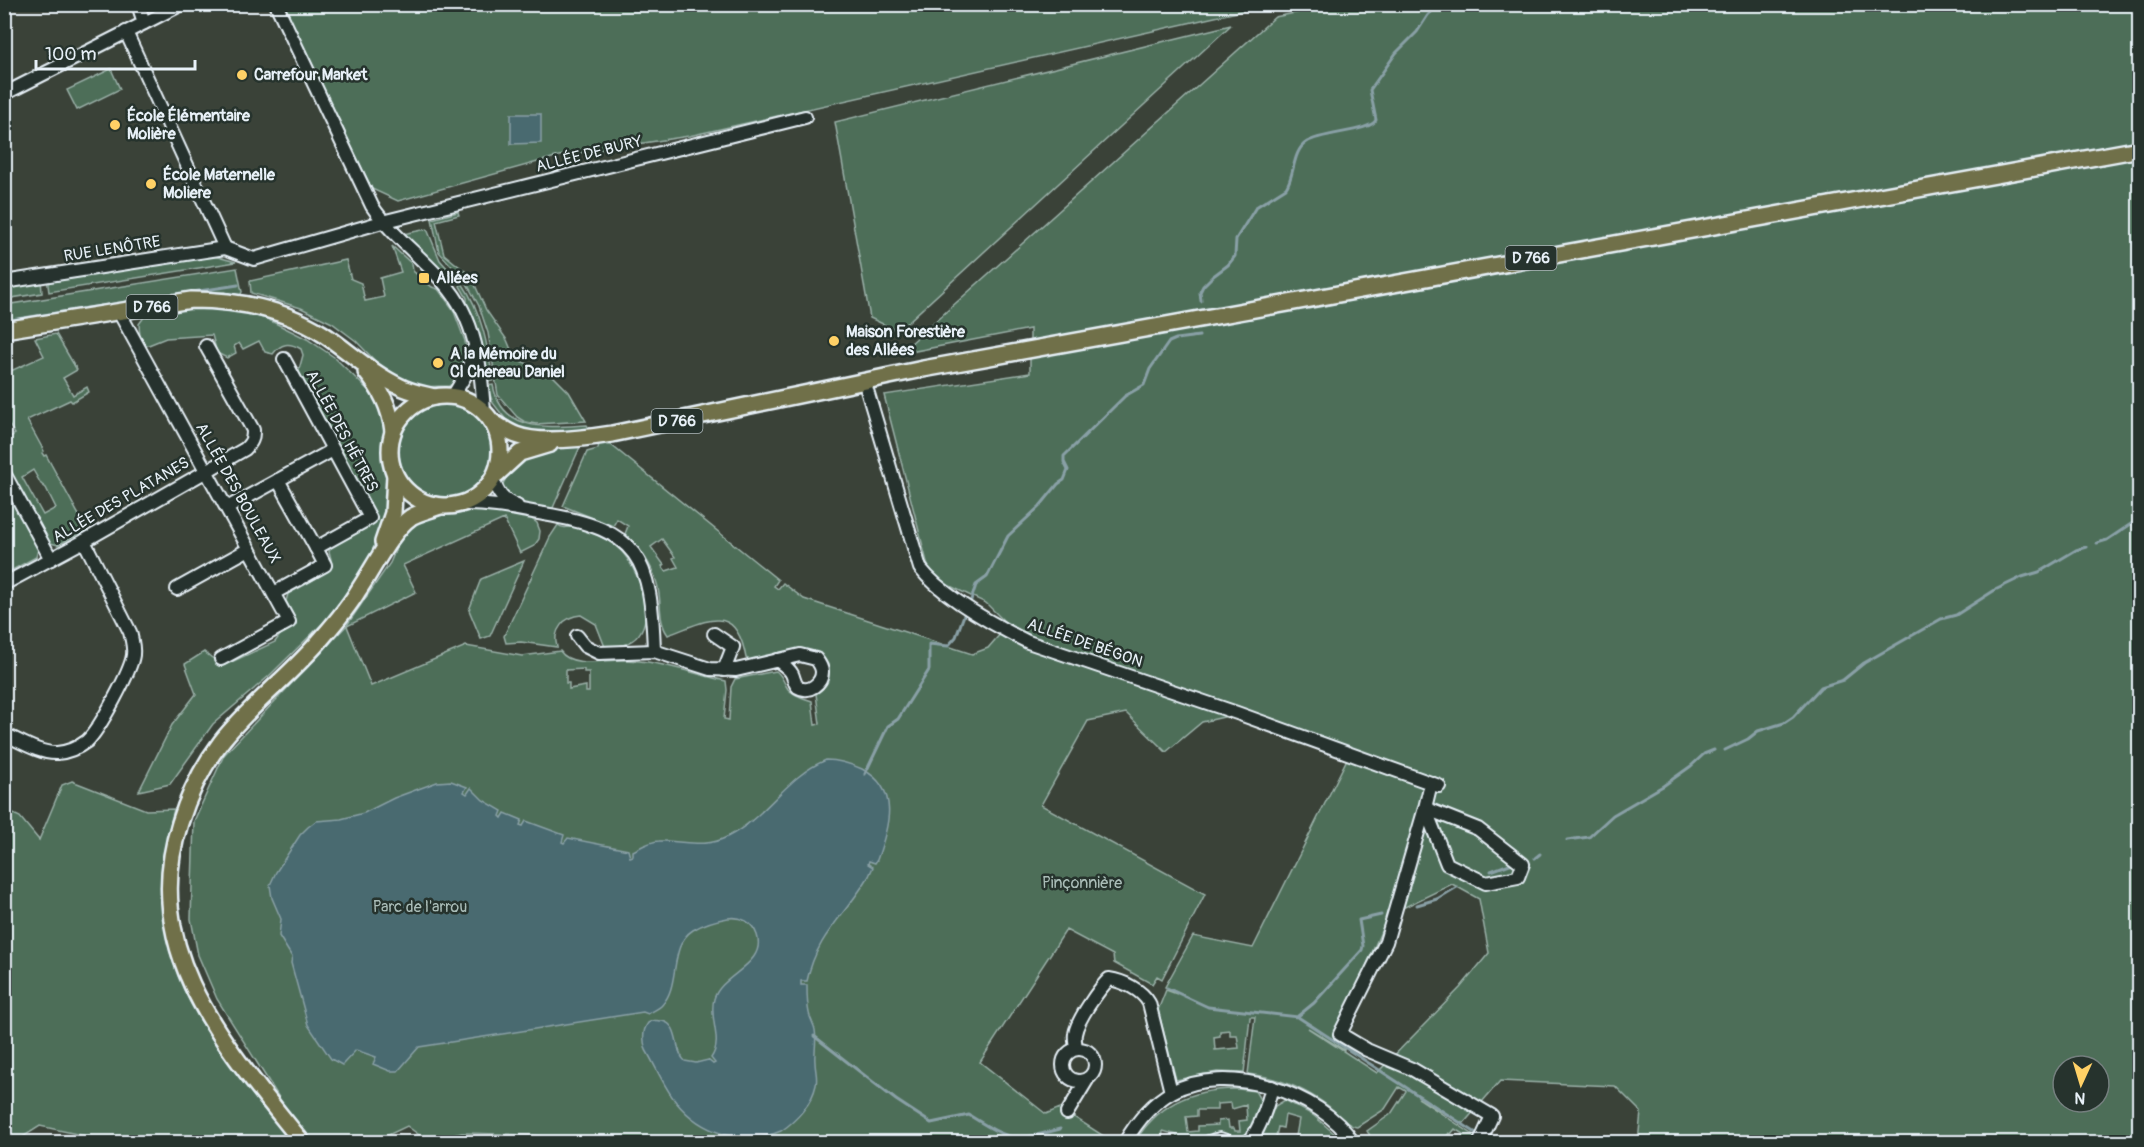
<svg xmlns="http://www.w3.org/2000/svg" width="2144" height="1147" font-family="Pangolin,sans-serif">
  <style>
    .green { fill: #4d6e59; stroke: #9ab0a8; stroke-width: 1.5; fill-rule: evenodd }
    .water { fill: #496a70; stroke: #89a0a6; stroke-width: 1.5 }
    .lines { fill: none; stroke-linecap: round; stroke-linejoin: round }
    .stream { stroke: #89a0a6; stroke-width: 3 }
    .minor-casing { stroke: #e8f1f8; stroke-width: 16 }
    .major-casing { stroke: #e8f1f8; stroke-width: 20 }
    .minor { stroke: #26332d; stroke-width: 12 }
    .major { stroke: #70704a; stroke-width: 15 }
    .poi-dot { fill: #ffd166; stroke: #26332d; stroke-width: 2 }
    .labels { text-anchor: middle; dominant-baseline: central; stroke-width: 5; stroke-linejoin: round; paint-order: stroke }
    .shield { fill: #26332d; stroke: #aeb8bb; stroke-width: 1.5 }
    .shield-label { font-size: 15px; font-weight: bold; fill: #e8f1f8 }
    .poi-label { font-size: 16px; font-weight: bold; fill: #e8f1f8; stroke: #26332d; text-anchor: start }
    .street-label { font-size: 16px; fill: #e8f1f8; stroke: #26332d }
    .park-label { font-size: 16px; fill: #aabdb8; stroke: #26332d }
  </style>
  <rect width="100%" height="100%" fill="#3a4238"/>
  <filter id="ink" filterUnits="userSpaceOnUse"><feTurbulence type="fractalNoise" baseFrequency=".0167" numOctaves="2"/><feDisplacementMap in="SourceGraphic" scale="12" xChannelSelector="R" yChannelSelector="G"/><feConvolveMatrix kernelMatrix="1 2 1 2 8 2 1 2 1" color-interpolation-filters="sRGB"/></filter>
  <g filter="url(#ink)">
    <!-- green -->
    <g class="green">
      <path d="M1340 4 2139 5V1142H1638L1641 1112 1615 1086 1500 1081 1463 1124 1418 1098 1475 1136 1471 1142H1459L1463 1134 1455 1129 1451 1134 1449 1133 1443 1142H1374L1367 1131 1391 1114 1406 1091 1399 1087 1385 1109 1357 1127C1346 1126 1336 1111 1327 1105 1304 1089 1277 1077 1248 1074L1255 1017H1250L1244 1073 1217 1072 1176 1080 1158 1010 1166 990 1177 994 1165 987 1193 936 1253 948 1350 753 1237 714 1202 722 1166 752 1126 713 1088 721 1041 805 1205 894 1162 979 1157 976 1152 984 1114 963 1113 955 1066 930 980 1062 1046 1114 1060 1108 1113 1142H583L531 1135 462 1133 426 1140 407 1126 386 1136 385 1142H312L288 1112 217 999 198 955 191 919 194 821 224 755 347 625 390 563 401 537 412 525 423 517 438 514 455 515 477 509 529 517 537 523 540 531 539 539 534 546 520 553 504 519 403 565 416 592 347 626 371 686 466 646 522 656 560 651C571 668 604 660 621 660 658 660 691 673 726 681L727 690 724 719 729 720 731 687 735 679 776 671C783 676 783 682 788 689 794 696 804 698 812 701L815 725 820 724 816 694C823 690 828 685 829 676 833 636 771 657 751 661L746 658C736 601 707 621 668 635 659 623 661 608 659 594 656 569 642 550 625 534L628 526 617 519 613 526 563 506 587 452 598 449 599 443 612 442 608 445H611L778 580 774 586 778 589 783 583 804 599 972 654 988 648 1008 625 986 603 948 585 929 570 884 395 1030 373V329L910 352 909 345 1275 17ZM662 539 675 557 673 558 678 567 666 571 662 566 664 565 651 547ZM584 669V672H589V692H586V686L569 689V683H566V670ZM1452 884 1479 899 1489 953 1460 988 1377 1073 1308 1028 1344 1050 1353 997 1388 915ZM1230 1030V1035H1237L1239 1048 1215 1050 1214 1037 1220 1036V1031ZM2063 1066H2099V1102H2063Z"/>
      <path d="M284 5H1268L689 136 559 156 398 201 372 189Z"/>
      <path d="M1231 25 898 331 870 318 835 122Z"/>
      <path d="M111 69 120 89 77 110 67 90Z"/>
      <path d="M458 212 459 215 436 221 444 254 471 276 486 310 507 340 515 359 549 372 569 392 586 421 536 424 525 422 517 417 498 395 488 333 479 306 466 282 439 252 432 219Z"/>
      <path d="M427 229 440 260 455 277 454 278C437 274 414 249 403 234Z"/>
      <path d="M392 246 412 264 413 271 432 287 438 289 453 309 465 341 467 360 457 381 449 386 416 387 387 373 356 341 332 323 301 308 251 293 250 281 346 260 351 279 361 283 365 301 384 297 380 278 401 272Z"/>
      <path d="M214 256 236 262 49 292 47 278Z"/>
      <path d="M237 268 242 292 240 296 225 292 202 293 5 323V305Z"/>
      <path d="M41 279 42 293 5 299V285Z"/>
      <path d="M462 283C482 312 488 347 493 381H487L481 341 467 305V298L460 286Z"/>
      <path d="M192 305 234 310 267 319 307 339 334 357 372 394 383 417 385 432 383 450 392 493 378 537 362 574 324 622 269 676 213 724 170 784 139 791 172 725 196 694 185 664 204 652 223 666 275 642 294 616 286 601 288 594C299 587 330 575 331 560 331 557 329 554 329 550L333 545 369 526 372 521 297 377 303 355 301 349C289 342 281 343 273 354L265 352 259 341 243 349 239 343 234 346 236 353 227 358 217 353 212 335 166 338 146 346 140 337 139 324 147 313Z"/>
      <path d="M56 334 77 370 63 378 73 395 87 387 89 392 72 402 70 400 27 420 44 451 42 453 44 456 46 455 87 530 58 545 47 542 5 464V440L15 434 5 419 4 374 44 356 35 338ZM33 470 41 484 46 488 56 508 43 515 22 477Z"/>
      <path d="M493 385C502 434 550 427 587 425L591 431 539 436 510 425 493 403 487 386Z"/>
      <circle cx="446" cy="451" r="47"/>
      <path d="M580 447 552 510 511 501 500 491C514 452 543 448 580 447Z"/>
      <path d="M4 482 39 546 36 557 5 574V526L8 523 5 516Z"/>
      <path d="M558 525C563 529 565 527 571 527 586 529 605 537 617 547 636 563 654 609 641 631 634 644 618 647 605 647L596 624 581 615C564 616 552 631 557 647L521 642 506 643 504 636 550 537Z"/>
      <path d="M524 561 490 636 481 639 469 610 481 579Z"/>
      <path d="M72 781 146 810 174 809C132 960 205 1033 292 1142H114L40 1126 15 1142H5V810L20 817 39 840 62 785Z"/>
      <path d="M1239 1089 1255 1091 1261 1101 1248 1132 1241 1137 1212 1133 1199 1142H1177V1135L1163 1131 1162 1142H1135C1158 1103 1194 1088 1239 1089ZM1231 1103 1232 1109 1246 1105 1247 1120 1239 1121 1240 1131H1235L1234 1128H1229L1228 1120 1218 1121V1125L1198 1126V1131L1188 1132 1186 1117 1197 1116V1110H1217V1104Z"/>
      <path d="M1285 1100 1313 1115 1336 1135 1331 1142H1295L1299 1119 1285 1115 1283 1128 1278 1127 1276 1136 1281 1138 1279 1142H1260L1275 1106Z"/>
    </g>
    <!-- water -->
    <g class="water">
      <path d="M511 114H541V143L511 144Z"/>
      <path d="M826 760C837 760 851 764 862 769 901 789 889 827 877 860L875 863 869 861 868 864 873 867 869 876C846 915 817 934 807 981H801V985H807C807 995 807 1004 809 1013 810 1019 814 1024 815 1030 817 1041 814 1051 815 1062 815 1070 818 1077 816 1085 812 1104 796 1121 781 1131 743 1147 701 1133 676 1102 664 1087 656 1067 646 1050 643 1041 642 1031 648 1023 653 1020 656 1020 662 1021 681 1025 673 1050 685 1061L696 1063 708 1060 713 1064 715 1063 711 1058C724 1040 708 1019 714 999 721 974 767 965 757 935 755 929 751 924 746 921 740 918 734 917 728 918 716 920 703 924 693 930 668 946 681 985 662 1005 659 1009 652 1011 648 1014L643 1012 624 1015 419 1047 398 1071H390L373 1064 376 1057 356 1050 342 1065 331 1059 308 1025 291 963 292 957 279 936 281 919 272 898 270 885 276 872 300 835 308 827 316 821 341 819 364 813 394 798 437 782 451 781 467 787 464 792 467 794 471 788 483 800 502 811 500 816 502 818 505 813 522 820 520 825 523 826 526 821 564 835 562 842 564 843 568 838 628 850 630 857 633 856V851C641 847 650 841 659 841 683 840 704 849 727 837 766 818 786 776 826 760Z"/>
    </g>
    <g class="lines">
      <!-- stream -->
      <g class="stream">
        <path d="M1201 301 1200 292 1203 286 1212 277 1228 265 1235 256 1236 239 1256 207 1286 188C1295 175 1292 151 1307 142 1323 132 1370 132 1376 120L1370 90 1396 53 1417 32 1428 15 1440 4"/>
        <path d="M4 321 238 285"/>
        <path d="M2097 543 2107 540 2140 518"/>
        <path d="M970 603 976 585 987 577 1008 536 1040 506 1058 484 1064 480 1068 470 1064 462V456L1125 396 1144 385 1150 369 1169 342 1176 339 1199 336"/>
        <path d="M1725 750 1748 739 1758 731 1784 723 1793 717 1821 687 1843 680 1864 663 1941 619 1956 615 1995 590 2022 577 2039 572 2076 550 2086 547"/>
        <path d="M865 774 888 726 898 719 929 670V644L948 646 956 637 964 615"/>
        <path d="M1567 840 1589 837 1613 815 1663 786 1691 766 1704 754 1714 750"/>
        <path d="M1535 858 1540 854"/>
        <path d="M1491 871 1515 862"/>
        <path d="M1417 905 1437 899 1457 887"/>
        <path d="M1167 988 1208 1007 1298 1017 1479 1135"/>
        <path d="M1298 1016 1314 1003 1362 950 1363 946 1359 920 1381 915"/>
        <path d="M814 1036 896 1100 931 1123 969 1115C1011 1141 1012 1142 1060 1129"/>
      </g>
      <!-- minor casing -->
      <g class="minor-casing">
        <g id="minor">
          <path d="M138 4 144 23"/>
          <path d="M276 4 372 206C392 236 421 256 444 283 476 318 481 367 484 412"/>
          <path d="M126 32 225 248"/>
          <path d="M4 94 182 4"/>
          <path d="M225 248 254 259 382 222 805 117"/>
          <path d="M4 282 225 248"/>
          <path d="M119 312 289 622 221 659"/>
          <path d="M864 380 920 568C943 597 994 625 1028 642L1237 713 1439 786"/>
          <path d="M453 396 468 371 473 350"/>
          <path d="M4 473 51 559"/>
          <path d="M493 479C498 494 502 500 517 506"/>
          <path d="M278 480 316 548"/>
          <path d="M461 504C489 503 516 509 544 514 640 530 651 558 654 651"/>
          <path d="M227 508 333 450"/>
          <path d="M4 584 84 541 245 449C252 442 253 439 253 430L206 346"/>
          <path d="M177 589 249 549"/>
          <path d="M274 593 325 565 316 548 370 518 284 359"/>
          <path d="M714 634 733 647 724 670"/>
          <path d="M577 636 585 646 599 653 654 651 710 669 736 670 800 655 816 659C819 663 822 667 822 672 822 683 809 694 798 687 794 683 794 678 792 674 789 668 782 664 777 660"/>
          <path d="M4 734C20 741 40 754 57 753 68 752 79 747 87 741 99 730 131 671 133 655 134 647 132 640 130 632L84 541"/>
          <path d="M1425 808 1386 942 1340 1034 1367 1050 1412 1069 1492 1116 1480 1142"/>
          <path d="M1425 808 1447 864 1486 883 1518 877 1523 864 1478 829 1425 808 1431 783"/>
          <path d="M1076 1049C1076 1045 1074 1039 1075 1034 1077 1020 1099 989 1109 979 1123 981 1142 990 1149 1003L1171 1092"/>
          <circle cx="1079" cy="1065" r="16"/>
          <path d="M1067 1113 1087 1080"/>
          <path d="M1125 1142C1136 1123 1152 1103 1172 1092 1225 1062 1321 1092 1353 1142"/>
          <path d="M1209 1142 1220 1139 1229 1142"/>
          <path d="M1249 1142C1261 1127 1267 1106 1272 1087"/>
        </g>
      </g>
      <!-- major casing -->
      <g class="major-casing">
        <g id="major">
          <path d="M4 330 191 300C236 300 284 309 323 334 349 351 371 373 399 386 410 392 423 394 434 397"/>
          <path d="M366 372C381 390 390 407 393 431"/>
          <circle cx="445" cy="451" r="55"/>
          <path d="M491 421C499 426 508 432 516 435 539 444 587 438 612 434L923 369 2140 149"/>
          <path d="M497 474 520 453 550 444"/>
          <path d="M383 542 393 513 395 475"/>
          <path d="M302 1142C228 1049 138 952 180 823 189 794 202 767 221 742 251 704 291 675 322 638 335 623 348 608 358 591 372 571 391 531 411 517 419 512 431 510 440 506"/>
        </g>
      </g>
      <!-- minor -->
      <use href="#minor" class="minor"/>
      <!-- major -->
      <use href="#major" class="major"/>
    </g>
  </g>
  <!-- markers -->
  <g class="poi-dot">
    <circle cx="242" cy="75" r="6"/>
    <circle cx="115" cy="125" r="6"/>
    <circle cx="151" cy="184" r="6"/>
    <rect x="418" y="272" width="12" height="12" rx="3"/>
    <circle cx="834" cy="341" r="6"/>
    <circle cx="438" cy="363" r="6"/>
  </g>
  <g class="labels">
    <!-- shield labels -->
    <g class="shield">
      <rect x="1505.5" y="246" width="51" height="24" rx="4.5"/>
      <rect x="126.5" y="295" width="51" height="24" rx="4.5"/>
      <rect x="651.5" y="409" width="51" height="24" rx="4.5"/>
    </g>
    <g class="shield-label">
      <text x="1531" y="258">D 766</text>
      <text x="152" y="307">D 766</text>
      <text x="677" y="421">D 766</text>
    </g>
    <!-- poi labels -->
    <g class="poi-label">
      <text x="254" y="75">Carrefour Market</text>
      <text x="127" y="116">École Élémentaire<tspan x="127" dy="18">Molière</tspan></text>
      <text x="163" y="175">École Maternelle<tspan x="163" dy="18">Moliere</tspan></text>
      <text x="436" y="278">Allées</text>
      <text x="846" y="332">Maison Forestière<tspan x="846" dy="18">des Allées</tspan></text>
      <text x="450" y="354">A la Mémoire du<tspan x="450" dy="18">Cl Chereau Daniel</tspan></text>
    </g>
    <!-- street labels -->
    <g class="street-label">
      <text transform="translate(589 154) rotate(-14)">ALLÉE DE BURY</text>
      <text transform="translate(112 249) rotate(-9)">RUE LENÔTRE</text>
      <text transform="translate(342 431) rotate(62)">ALLÉE DES HÊTRES</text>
      <text transform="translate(238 493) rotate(61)">ALLÉE DES BOULEAUX</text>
      <text transform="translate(121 500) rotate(-30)">ALLÉE DES PLATANES</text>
      <text transform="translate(1085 643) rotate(19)">ALLÉE DE BÉGON</text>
    </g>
    <!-- park labels -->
    <g class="park-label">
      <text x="1082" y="883">Pinçonnière</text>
      <text x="420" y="907">Parc de l'arrou</text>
    </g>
  </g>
  <!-- margin -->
  <rect width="2144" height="1147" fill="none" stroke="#26332d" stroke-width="24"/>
  <rect x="12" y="12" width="2120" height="1123" fill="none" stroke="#e8f1f8" stroke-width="2" filter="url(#ink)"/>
  <!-- north arrow -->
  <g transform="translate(2081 1084) rotate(184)"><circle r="28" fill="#26332d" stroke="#747f7e" stroke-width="1.5"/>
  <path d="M0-4.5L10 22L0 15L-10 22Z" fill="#ffd166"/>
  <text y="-9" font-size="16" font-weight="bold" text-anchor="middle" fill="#e8f1f8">N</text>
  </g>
  <!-- scale -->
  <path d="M36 60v9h159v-9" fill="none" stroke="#e8f1f8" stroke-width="3"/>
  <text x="45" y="60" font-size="18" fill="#e8f1f8" stroke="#26332d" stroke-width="4.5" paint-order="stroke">100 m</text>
</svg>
